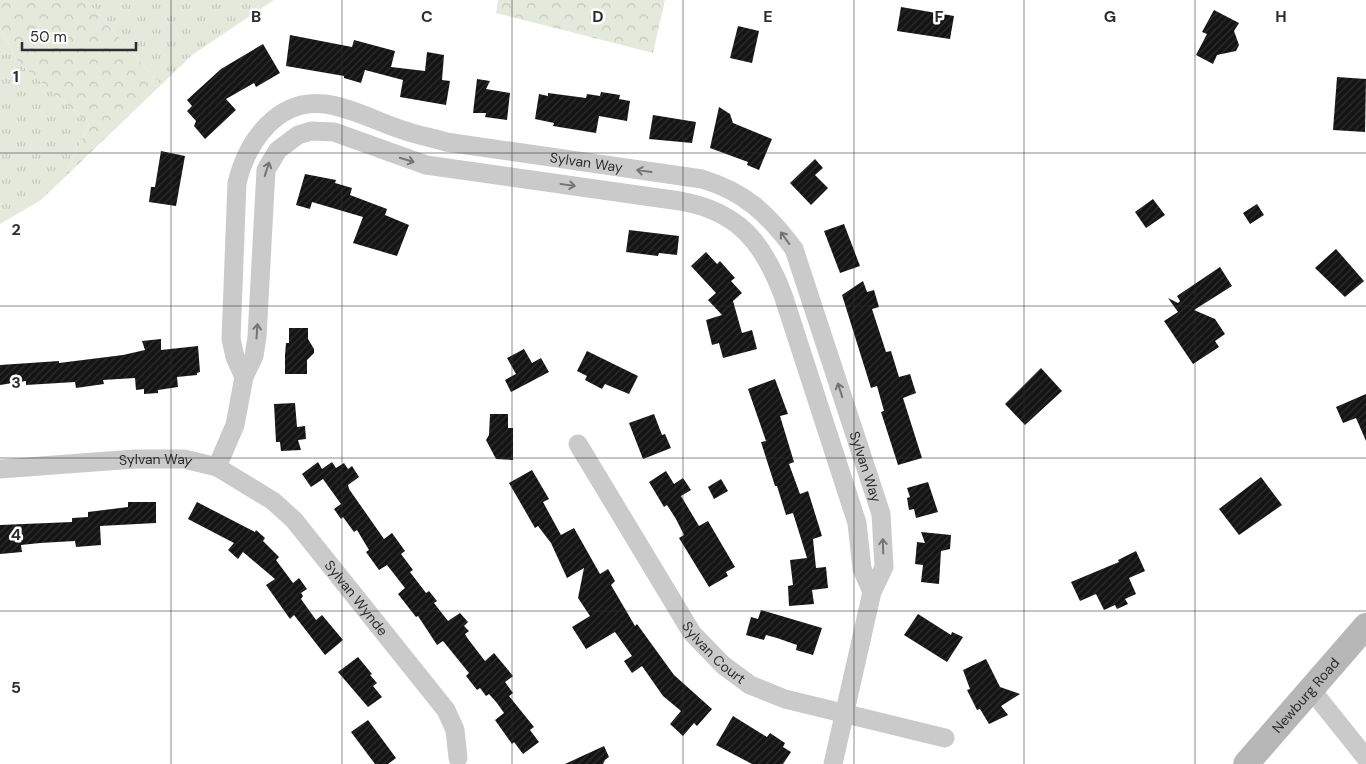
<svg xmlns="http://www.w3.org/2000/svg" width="1366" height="764" font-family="'DM Sans',sans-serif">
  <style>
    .grass { fill: url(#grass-tufts) }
    .forest { fill: url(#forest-crowns) }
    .building { fill: url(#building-hatch) }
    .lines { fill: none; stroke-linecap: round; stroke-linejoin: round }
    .street { stroke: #cacaca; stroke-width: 19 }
    .secondary { stroke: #b7b7b7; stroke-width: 26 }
    .oneway { stroke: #747474 }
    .grid { fill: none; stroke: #2d2d2d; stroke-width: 1; stroke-opacity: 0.55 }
    .labels { text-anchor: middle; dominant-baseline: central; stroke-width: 5; stroke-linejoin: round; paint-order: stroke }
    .street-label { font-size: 14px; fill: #2d2d2d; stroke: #fff }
    .grid-label { font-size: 16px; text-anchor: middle; font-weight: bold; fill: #2d2d2d; stroke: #fff; stroke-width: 5; stroke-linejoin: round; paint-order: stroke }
  </style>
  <defs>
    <pattern id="grass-tufts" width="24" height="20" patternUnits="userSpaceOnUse" patternTransform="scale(1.25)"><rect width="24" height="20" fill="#e5e9dc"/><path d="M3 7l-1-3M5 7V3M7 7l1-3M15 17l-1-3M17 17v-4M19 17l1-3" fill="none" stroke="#c5c8bd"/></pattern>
    <pattern id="forest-crowns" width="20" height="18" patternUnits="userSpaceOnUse" patternTransform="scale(1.25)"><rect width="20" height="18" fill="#e5e9dc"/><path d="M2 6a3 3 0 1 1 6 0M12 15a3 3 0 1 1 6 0" fill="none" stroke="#c5c8bd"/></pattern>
    <pattern id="building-hatch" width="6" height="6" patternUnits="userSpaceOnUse" patternTransform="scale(1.25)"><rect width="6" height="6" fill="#141414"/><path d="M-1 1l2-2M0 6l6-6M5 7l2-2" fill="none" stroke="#2e2e2e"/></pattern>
  </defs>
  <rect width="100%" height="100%" fill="#fff"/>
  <!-- grass -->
  <g class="grass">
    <path d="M86 0H274L192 55 161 85Z"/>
    <path d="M0 28 19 63 89 124 64 178 41 200 0 224Z"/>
  </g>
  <!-- forest -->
  <g class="forest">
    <path d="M0 0H86L161 85 64 178 89 124 19 63 0 28Z"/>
    <path d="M498 0H665L653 53 496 13Z"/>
  </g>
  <!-- building -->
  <g class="building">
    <path d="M901 7 954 16 950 39 897 31Z"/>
    <path d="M1214 10 1239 23 1234 31 1239 45 1236 51 1217 55 1213 64 1196 55 1207 34 1202 32Z"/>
    <path d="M738 26 759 31 752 63 730 58Z"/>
    <path d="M290 35 352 47 354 40 395 51 391 67 425 71 427 52 444 55 442 80 450 81 446 105 400 97 403 80 365 70 361 83 344 78V76L286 66Z"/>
    <path d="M263 44 280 73 256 87 254 83 226 99 236 110 205 139 194 126 196 121 187 111 192 106 187 100 221 69Z"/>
    <path d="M1337 77 1366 79 1365 132 1333 130Z"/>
    <path d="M477 79 490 81 486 89 510 93 507 120 485 117 486 113H473Z"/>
    <path d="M601 92 620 95 619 99 630 101 627 121 599 116 596 133 553 126 554 123 535 119 539 94 548 96V93L586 98 587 94 600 96Z"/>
    <path d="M719 107 730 114 733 123 772 139 759 170 747 165 748 162 710 148Z"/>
    <path d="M653 115 696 122 692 143 649 139Z"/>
    <path d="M161 151 185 156 176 206 149 202 151 187H155Z"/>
    <path d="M815 159 823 168 815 175 828 188 811 205 790 183Z"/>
    <path d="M305 174 336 180 335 183 352 188 350 195 387 209 385 215 409 225 397 256 353 243 363 217 312 202 310 209 296 205Z"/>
    <path d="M1153 199 1165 215 1146 228 1135 212Z"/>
    <path d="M1257 204 1264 215 1250 224 1243 213Z"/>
    <path d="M844 224 860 266 840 273 824 231Z"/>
    <path d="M629 230 679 236 677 255 659 253 658 256 626 252Z"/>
    <path d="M1336 249 1364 281 1345 297 1315 268Z"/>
    <path d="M706 252 717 264 720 261 735 278 731 281 742 293 733 301 742 333 752 330 757 349 723 358 719 343 712 345 706 320 722 315 708 300 716 293 691 266Z"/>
    <path d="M1220 267 1232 286 1194 310 1215 319 1225 334 1215 341 1219 347 1193 364 1164 321 1178 312 1168 298 1178 303 1180 301 1177 296Z"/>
    <path d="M863 281 867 292 874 290 879 307 872 309 886 352 891 351 899 377 910 374 916 393 903 398 922 458 898 465 881 412 884 411 877 386 871 388 842 295Z"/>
    <path d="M289 328H308V339L314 349V353L307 360V374H285V355L286 343H289Z"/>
    <path d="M161 339V350L198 346 200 372 197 373V375L177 377 178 387 158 390V393L144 394V389L136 390 135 378 103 380 104 384 76 388 75 382 26 385V381L0 385V365L59 361V363L123 355 145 350 142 341Z"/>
    <path d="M524 349 532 363 541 358 549 372 511 392 505 380 516 374 507 358Z"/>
    <path d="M587 351 638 376 629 394 605 384 602 389 585 380 587 376 577 371Z"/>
    <path d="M1041 368 1062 391 1025 425 1005 404Z"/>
    <path d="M775 379 788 414 780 416 794 462 789 464 800 494 808 491 822 536 813 539 816 568 826 567 828 588 812 590 814 604 789 606 788 586 793 585 790 560 807 558 793 513 786 515 777 486H775L761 442 766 441 748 389Z"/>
    <path d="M1366 394V441L1356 418 1343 423 1336 407Z"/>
    <path d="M295 403 297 427 305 426 306 439 298 440 301 450 281 451 280 442H276L274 404Z"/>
    <path d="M490 414H508V428H513V460L496 459 486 440 489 435Z"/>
    <path d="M654 414 662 435 665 434 671 448 643 459 629 423Z"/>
    <path d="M318 462 322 469 332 462 336 468 344 463 348 469 352 466 359 477 348 485 349 489 384 539 392 533 405 551 401 554 413 570 410 572 426 593 429 591 437 601 434 603 448 621 460 613 468 622 464 626 469 631 465 634 468 639 485 661 494 653 513 676 505 682 513 693 509 696 534 727 530 730 539 742 523 754 514 742 512 744 495 720 504 713 497 703 489 694 486 696 480 688 477 690 466 676 469 673 443 641 437 645 418 616 416 617 398 594 405 588 387 565 379 570 366 552 369 550 357 530 354 532 343 517 341 519 334 509 341 504 323 479 311 487 302 474Z"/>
    <path d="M532 470 549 499 543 502 561 535 574 528 600 574 608 569 615 581 611 585 635 626 637 624 674 675 712 709 697 726 694 723 683 736 670 724 681 711 663 696 642 666 632 673 624 661 632 656 615 632 586 649 572 627 590 616 578 598 584 568 567 578 551 543 538 526 535 528 509 483Z"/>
    <path d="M666 471 674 484 683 478 691 490 681 496 699 526 708 521 735 567 726 572 728 576 709 587 679 538 684 535 676 519 667 505 664 507 649 482Z"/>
    <path d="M1261 477 1282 505 1239 535 1219 509Z"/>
    <path d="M721 479 728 491 714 499 708 487Z"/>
    <path d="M928 482 938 512 916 518 914 509 909 510 907 498 910 497 907 488Z"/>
    <path d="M128 502H156V523L100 526 101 545 76 547 75 541 40 543 21 545 22 552 0 554V525L72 522V518L88 517V512L128 507Z"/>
    <path d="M197 502 255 532 256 530 265 538 263 541 279 557 276 560 293 583 299 578 307 589 301 593 303 596 301 599 316 620 322 615 343 640 325 655 294 615 290 619 266 585 275 579 243 552 238 559 228 550 234 543 188 519Z"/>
    <path d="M921 532 951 535 950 549 941 551 939 584 921 582 923 565 915 564 917 542 925 543Z"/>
    <path d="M1136 551 1145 571 1129 578 1136 594 1125 599 1128 604 1117 609 1115 605 1104 610 1096 594 1080 601 1071 582 1119 562 1118 560Z"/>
    <path d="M761 610 822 628 813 655 796 650 797 645 777 638 766 635 764 640 746 635 751 617 758 619Z"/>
    <path d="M918 614 951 635 952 632 963 637 947 662 904 635Z"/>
    <path d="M358 657 372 674 370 675 377 683 373 686 382 697 368 707 338 672Z"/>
    <path d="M986 659 1000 687 1020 694 1001 706 1008 715 989 724 980 709 977 710 967 690 970 689 963 670Z"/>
    <path d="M733 716 767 737 770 733 785 743 783 747 791 752 783 764H752L716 745Z"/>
    <path d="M368 720 396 758 388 764H375L351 732Z"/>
    <path d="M604 746 609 757 605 760 603 764H565Z"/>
  </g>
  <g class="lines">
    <!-- street -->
    <g class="street">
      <path id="s1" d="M244 377 235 357 231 339 237 183C247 142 277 98 325 104 354 108 381 124 409 132 421 136 434 138 446 142L702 179C745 192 768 214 794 249L881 514 884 567 872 592 833 764"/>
      <path id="s2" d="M578 444 692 633 723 665 750 685 785 699 945 738"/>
      <path d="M217 467 235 425 244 377 254 356 257 337 266 170 278 150 298 135 311 131 334 132 426 165 680 201C738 211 763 242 783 295L857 523 862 569 872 592"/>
      <path id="s3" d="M0 469 135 459H184L217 467 273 501 294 520 446 710 455 730 458 758"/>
      <path d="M1310 688 1366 758"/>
    </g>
    <!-- secondary -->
    <path class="secondary" id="s4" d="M1246 764 1366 626"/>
  </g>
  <!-- one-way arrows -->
  <defs><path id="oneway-shaft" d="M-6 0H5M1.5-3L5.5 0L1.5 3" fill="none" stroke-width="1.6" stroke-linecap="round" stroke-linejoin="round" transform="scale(1.25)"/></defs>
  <g class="oneway">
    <use href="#oneway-shaft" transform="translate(407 160) rotate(17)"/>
    <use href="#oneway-shaft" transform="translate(267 169) rotate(-72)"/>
    <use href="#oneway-shaft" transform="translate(644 171) rotate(-172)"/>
    <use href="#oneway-shaft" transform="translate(568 185) rotate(8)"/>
    <use href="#oneway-shaft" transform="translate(785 238) rotate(-126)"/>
    <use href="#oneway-shaft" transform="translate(257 331) rotate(-86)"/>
    <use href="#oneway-shaft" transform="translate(840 390) rotate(-108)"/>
    <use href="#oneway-shaft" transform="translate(883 546) rotate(-92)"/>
  </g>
  <!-- grid -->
  <path class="grid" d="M171 0V764M342 0V764M512 0V764M683 0V764M854 0V764M1024 0V764M1195 0V764M0 153H1366M0 306H1366M0 458H1366M0 611H1366"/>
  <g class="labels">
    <!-- street labels -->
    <g class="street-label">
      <text stroke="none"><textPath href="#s1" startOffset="595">Sylvan Way</textPath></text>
      <text stroke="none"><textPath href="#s3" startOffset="156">Sylvan Way</textPath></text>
      <text stroke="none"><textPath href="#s1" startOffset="1059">Sylvan Way</textPath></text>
      <text stroke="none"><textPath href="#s3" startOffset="412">Sylvan Wynde</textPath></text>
      <text stroke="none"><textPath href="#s2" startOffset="250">Sylvan Court</textPath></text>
      <text stroke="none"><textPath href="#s4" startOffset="91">Newburg Road</textPath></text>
    </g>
  </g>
  <g class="grid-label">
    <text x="256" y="22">B</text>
    <text x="427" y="22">C</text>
    <text x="598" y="22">D</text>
    <text x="768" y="22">E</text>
    <text x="939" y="22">F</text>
    <text x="1110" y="22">G</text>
    <text x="1281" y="22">H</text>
    <text x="16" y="82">1</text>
    <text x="16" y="235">2</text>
    <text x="16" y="388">3</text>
    <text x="16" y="540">4</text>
    <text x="16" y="693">5</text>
  </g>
  <!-- scale -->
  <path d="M22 42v8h114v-8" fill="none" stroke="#2d2d2d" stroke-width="2.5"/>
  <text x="30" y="42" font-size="15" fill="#2d2d2d" stroke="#ffffff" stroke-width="4" paint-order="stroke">50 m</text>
</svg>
